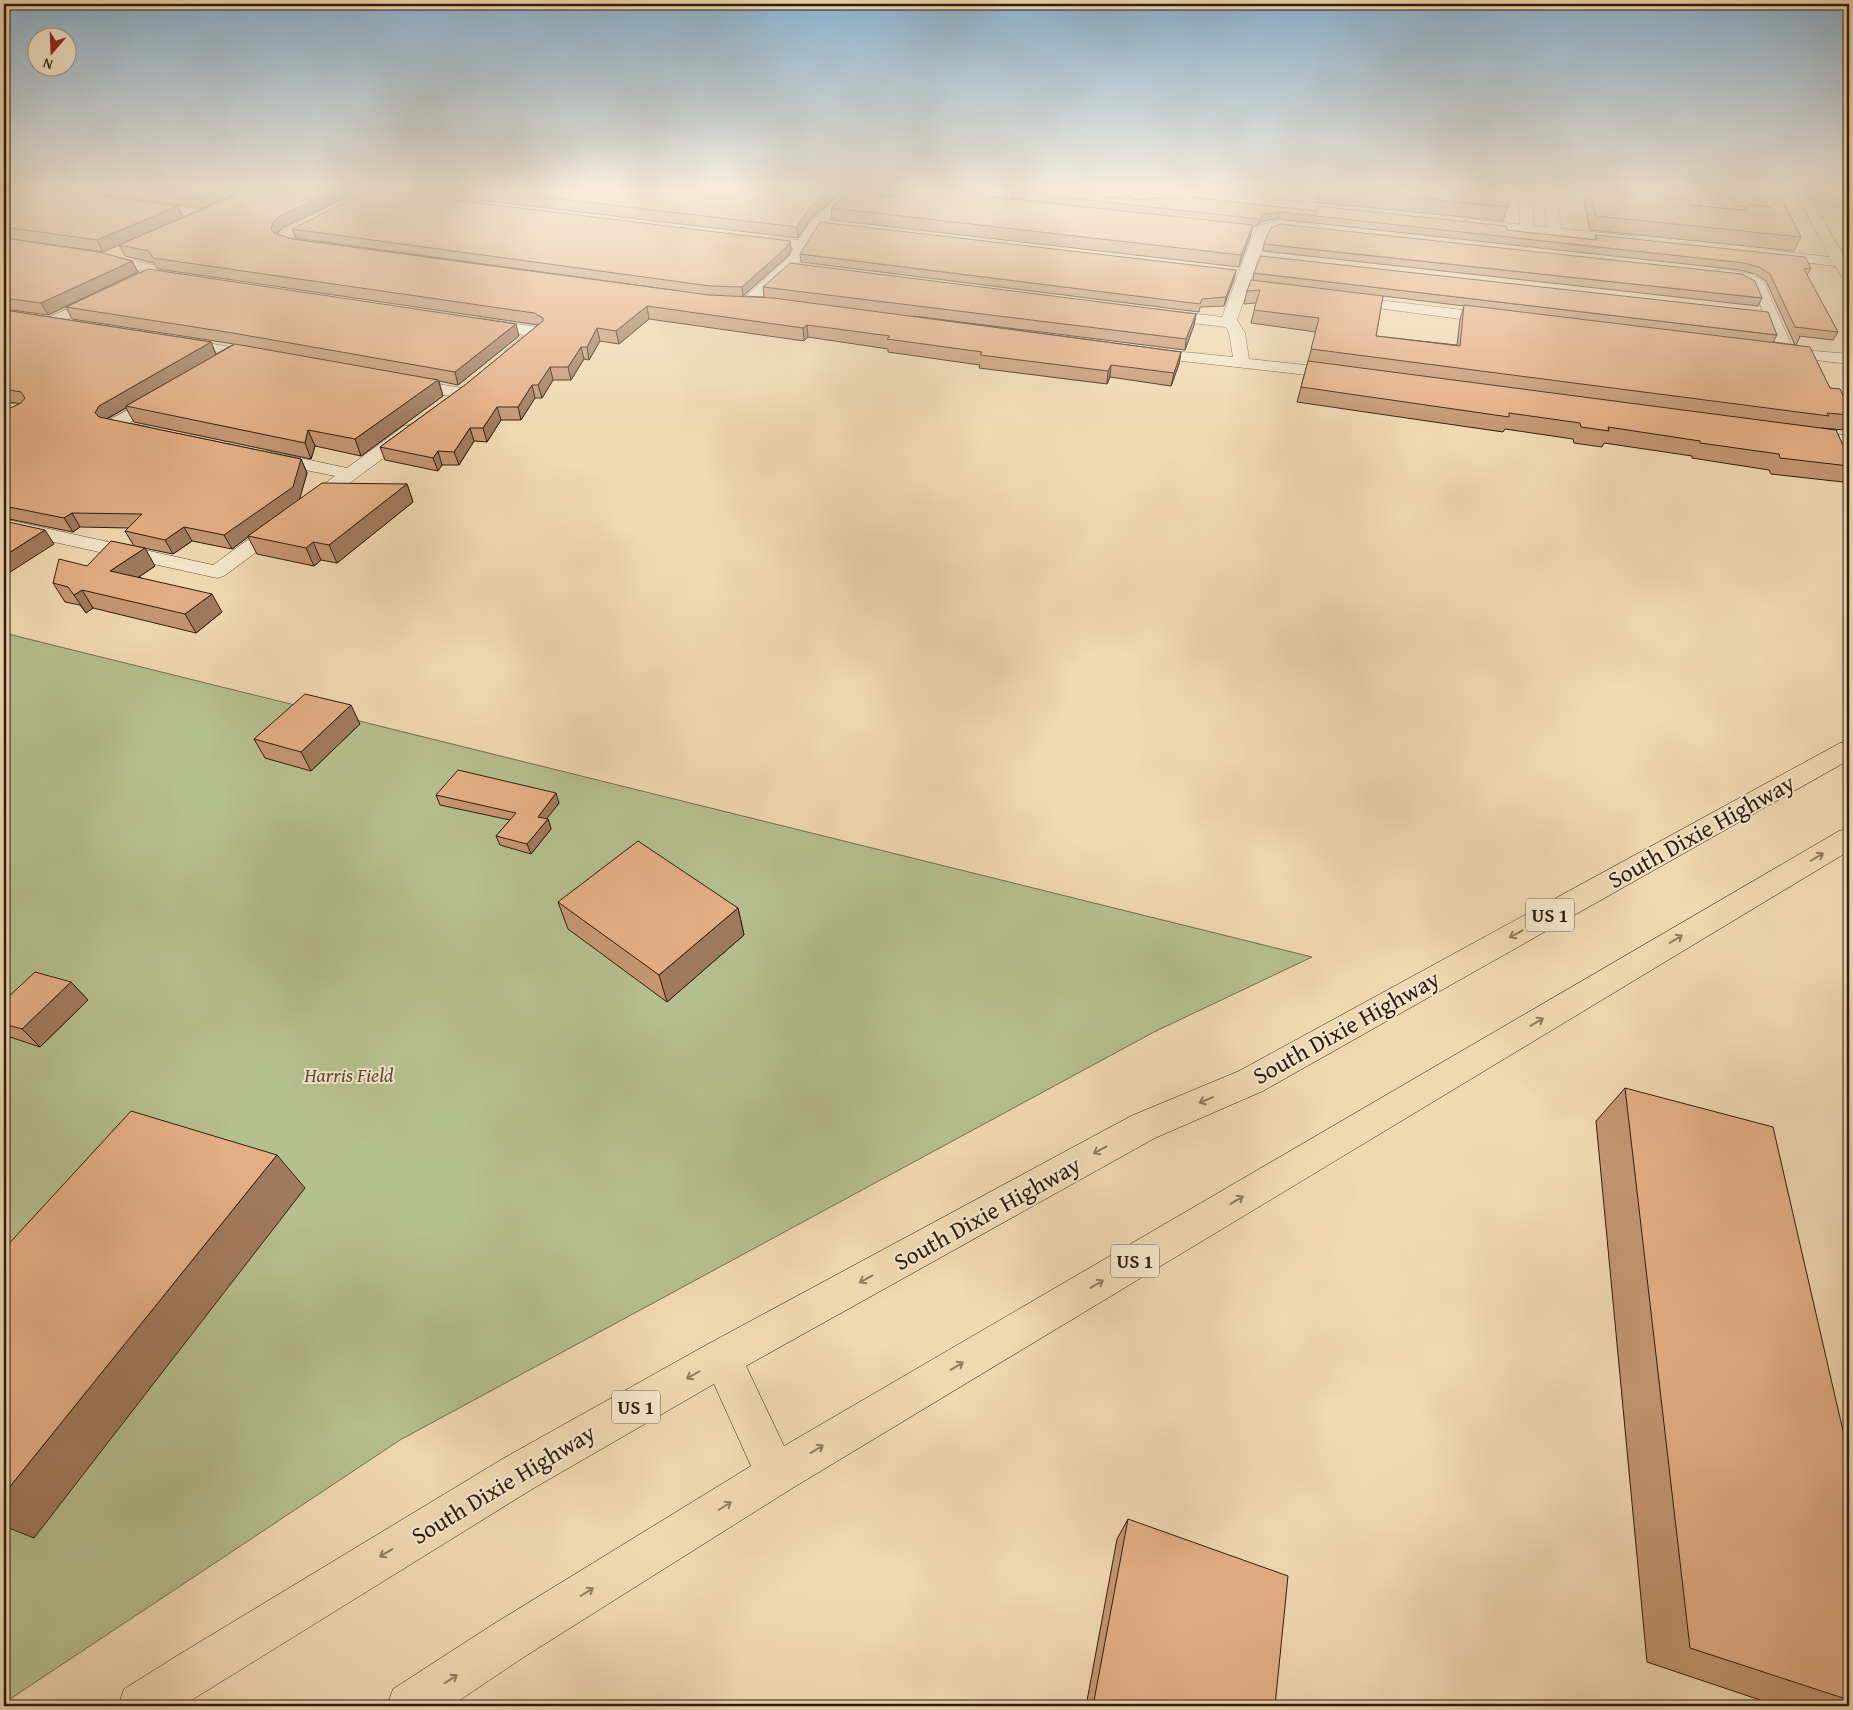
<svg xmlns="http://www.w3.org/2000/svg" width="1853" height="1710" font-family="'Gentium Book Plus',serif">
  <style>
    .green { fill: #b6bf8e; stroke: #726e4e }
    .lines { fill: none; stroke-linecap: round; stroke-linejoin: round }
    .street-casing { stroke: #5f4c38; stroke-width: 1 }
    .secondary-casing { stroke: #2f1d0f; stroke-width: 1 }
    .highway-casing { stroke: #2f1d0f; stroke-width: 1 }
    .street { fill: #f5e6cc; fill-rule: evenodd }
    .secondary { fill: #f5e6cc; fill-rule: evenodd }
    .highway { fill: #f0d8b1; fill-rule: evenodd }
    .wall { fill: #c49672; stroke: #2f1d0f; fill-rule: evenodd }
    .shaded-wall { fill: #a07a5d; stroke: #2f1d0f }
    .building { fill: #e4ae85; stroke: #2f1d0f }
    .oneway { stroke: #907a60 }
    .labels { text-anchor: middle; dominant-baseline: central; stroke-width: 4; stroke-linejoin: round; paint-order: stroke }
    .shield { fill: #f5e6cc; stroke: #6a5948; stroke-width: 1 }
    .shield-label { font-size: 19px; font-weight: bold; fill: #2f1d0f }
    .park-label { font-size: 20px; font-style: italic; fill: #584e35; stroke: #f5e6cc }
    .near-street-label { font-size: 24px; fill: #2f1d0f; stroke: #f5e6cc }
  </style>
  <rect width="100%" height="100%" fill="#f0d8b1"/>
  <filter id="stains"><feTurbulence type="fractalNoise" baseFrequency=".004" numOctaves="4"/><feColorMatrix values="0 0 0 0 .2 0 0 0 0 .09 0 0 0 0 .02 0 0 0 .5 -.17"/></filter>
  <radialGradient id="worn" r=".72"><stop offset=".6" stop-color="#630" stop-opacity="0"/><stop offset="1" stop-color="#630" stop-opacity=".3"/></radialGradient>
  <!-- green -->
  <path class="green" d="M4 633 1312 957 1154 1032 400 1440 4 1703Z"/>
  <g class="lines">
    <!-- street casing -->
    <g class="street-casing">
      <g id="street">
        <path d="M365 190H380L291 238 321 244 323 247 321 250 291 248 277 240C279 227 350 197 365 190Z"/>
        <path d="M846 190H859L818 231 800 262 753 305H743L741 302 743 299 789 257 794 248 748 242 746 239 748 236 799 240 807 226Z"/>
        <path d="M872 190C887 189 954 189 962 198L956 202 878 194Z"/>
        <path d="M1507 190H1554L1624 197 1630 201 1624 205 1556 198 1562 232 1555 236 1548 232 1543 197 1532 196 1534 229 1527 233 1520 229 1519 194 1509 193Z"/>
        <path d="M1695 190H1707L1716 210 1715 213H1705Z"/>
        <path d="M143 202 206 210 212 214 206 218 138 209 137 206 138 203Z"/>
        <path d="M1278 221 1314 224 1321 228C1311 239 1282 221 1267 234L1237 320 1245 333 1249 359 1343 369 1349 370 1351 374 1349 378 1343 379 1138 356 1136 353 1138 350 1144 348 1233 357 1229 333 1226 327 1157 319 1149 314 1157 309 1222 317 1254 232 1261 225Z"/>
        <path d="M96 253 154 265 157 271 188 276 190 279 183 283 146 277 143 271 91 260 89 257 91 254Z"/>
        <path d="M1722 269 1751 274 1764 282 1793 349 1849 354V364L1773 355 1771 352 1777 348 1753 287 1742 281 1717 276 1715 273 1717 270Z"/>
        <path d="M102 293 107 294 109 297 107 300 55 325 50 327 42 322 45 319Z"/>
        <path d="M1344 296 1498 314 1506 319 1498 324 1339 303 1337 300Z"/>
        <path d="M480 318 537 327 545 332 518 355 512 357 504 352 524 335 475 326 472 323 475 320Z"/>
        <path d="M178 338 261 352 269 357 261 362 172 346 170 343 172 340Z"/>
        <path d="M404 378 462 388 468 389 471 393 468 397 462 398 398 387 396 383 398 379Z"/>
        <path d="M163 391 169 392 172 396 169 400 129 423 149 427 152 431 149 435C136 438 120 432 107 429L104 425 107 421Z"/>
        <path d="M4 402 28 407 31 411 28 415 4 426V414L6 413 4 412Z"/>
        <path d="M410 425 416 426 419 430 416 434 224 576 217 578 4 531V519L213 565 335 476 261 461 259 457 261 453 268 451 347 468 404 426Z"/>
        <path d="M1804 430 1849 436V446L1798 439 1795 435 1798 431Z"/>
      </g>
    </g>
    <!-- secondary casing -->
    <g class="secondary-casing">
      <g id="secondary">
        <path d="M1147 190H1187L1353 207 1359 211 1353 215 1153 194Z"/>
        <path d="M1794 190H1806L1845 258 1849 259V278L1842 277 1835 266 1769 258 1762 254 1769 250 1830 257Z"/>
        <path d="M1468 219 1632 236 1639 240 1632 244 1463 226 1461 223Z"/>
      </g>
    </g>
    <!-- highway casing -->
    <g class="highway-casing">
      <path id="highway" d="M1849 741V760L1263 1091 1155 1138 746 1366 784 1446 1839 831 1849 828V851L791 1489 524 1657 451 1706H387L393 1689 492 1625 751 1466 714 1384 534 1488 182 1706H118L124 1689 180 1654 504 1458 708 1344 1131 1116 1239 1071 1840 743Z"/>
    </g>
    <!-- street -->
    <use href="#street" class="street"/>
    <!-- secondary -->
    <use href="#secondary" class="secondary"/>
    <!-- highway -->
    <use href="#highway" class="highway"/>
  </g>
  <!-- wall -->
  <g class="wall">
    <path d="M4 190 183 217 247 190H360L284 227 277 234 292 239 679 291 296 238 292 229 790 241 791 250 788 256 743 296 764 297 763 287 1196 314 1194 325 1185 350 913 316 1181 352 1179 364 1171 386 1110 377 1107 384 979 368 980 365 888 352V349L808 337 804 341 649 319 619 344 600 341 589 360 584 359 571 380H553L542 398H535L521 420H501L487 442 474 441 459 465H442L438 471 385 460 380 447 465 385 538 325 158 269 154 263 125 256 119 245 103 252 4 238Z"/>
    <path d="M65 190H246L204 208Z"/>
    <path d="M396 190H843L810 220 798 238Z"/>
    <path d="M1320 190H1506L1508 207 1503 221 1317 202Z"/>
    <path d="M1581 190H1683L1680 198 1692 205 1743 210 1745 207 1734 206 1728 190H1777L1801 237 1794 251 1590 230 1584 203 1588 192 1582 191Z"/>
    <path d="M1012 192 1073 194 1105 198 1316 211 1594 240 1596 235 1811 268 1807 275 1838 332 1833 340 1799 336 1800 337 1796 345 1830 388 1849 408V421L1844 430 1822 428 1849 458V473L1843 482 1771 474 1769 470 1692 458V456L1604 443 1602 447 1574 443 1573 439 1505 429 1503 432 1297 402 1316 332 1251 323 1256 303 1244 304 1247 291 1253 280 1254 273 1777 335 1773 342 1795 345 1766 281 1755 274 1740 270 1278 219 1263 221 1257 226H1253L1250 237 1239 267 832 220 831 208 880 197 1011 199ZM1383 296 1464 306 1460 319 1457 345 1376 336Z"/>
    <path d="M4 238 132 261 138 272 48 315 4 309Z"/>
    <path d="M1264 244 1762 298 1758 306 1263 251Z"/>
    <path d="M800 254 1236 270 1234 279 1224 306 1200 307 1199 312 801 262Z"/>
    <path d="M66 307 519 336 458 385 439 381 443 396 361 456 315 446 311 459 134 422 126 408 107 419 301 459 307 473 299 500 407 484 413 502 337 563 321 560 314 566 257 554 248 537 232 549 192 541 173 554 134 546 125 531 129 528 80 527 73 532 4 518V411L21 404 4 401V310L211 342 216 354 234 344 72 319Z"/>
    <path d="M87 566H155L139 577 222 612 196 633 93 608 86 613 80 605 65 602 53 583Z"/>
    <path d="M360 724 311 771 265 758 254 739Z"/>
    <path d="M436 795 559 803 546 819H548L551 829 531 854 500 845 496 836 510 820 440 805Z"/>
    <path d="M558 902 738 908 744 935 667 1002 568 929Z"/>
    <path d="M71 982 88 1000 40 1047 4 1035V1001Z"/>
    <path d="M1625 1088 1849 1457V1706H1778L1647 1662 1596 1121Z"/>
    <path d="M1128 1519 1275 1706H1086L1117 1539Z"/>
  </g>
  <!-- shaded-wall -->
  <g class="shaded-wall">
    <path d="M216 190H246L204 208 199 197Z"/>
    <path d="M334 190H360L284 227 277 233 275 241 271 230 273 222 280 216Z"/>
    <path d="M830 190H843L810 220 798 238 797 227 809 208Z"/>
    <path d="M178 206 183 217 103 252 97 240Z"/>
    <path d="M1280 212 1278 219 1263 221 1257 226 1259 219 1264 214Z"/>
    <path d="M1253 225 1250 237 1239 267 1241 255Z"/>
    <path d="M790 241 791 250 788 256 743 296 742 287Z"/>
    <path d="M132 261 138 272 48 315 41 303Z"/>
    <path d="M1236 270 1234 279 1224 306 1226 297Z"/>
    <path d="M647 306 649 319 619 344 616 331Z"/>
    <path d="M1196 314 1194 325 1185 350 1186 339Z"/>
    <path d="M516 324 519 336 458 385 455 372Z"/>
    <path d="M807 325 808 337 804 341 803 328Z"/>
    <path d="M597 328 600 341 589 360 587 347Z"/>
    <path d="M211 342 216 355 126 406V408L106 419 102 426 95 413 99 406Z"/>
    <path d="M581 347 584 359 571 380 568 367Z"/>
    <path d="M1181 352 1179 364 1171 386 1174 373Z"/>
    <path d="M1111 365 1110 377 1107 384 1108 371Z"/>
    <path d="M550 367 553 380 542 398 538 385Z"/>
    <path d="M438 380 443 396 361 456 355 439Z"/>
    <path d="M532 385 535 398 521 420 518 407Z"/>
    <path d="M497 407 501 420 487 442 483 428Z"/>
    <path d="M470 428 474 441 459 465 454 452Z"/>
    <path d="M308 430 315 446 311 459 305 443Z"/>
    <path d="M438 451 442 465 438 471 433 458Z"/>
    <path d="M301 459 307 473 299 501 248 536V537L232 549 224 535Z"/>
    <path d="M407 484 413 502 337 563 329 545Z"/>
    <path d="M72 513 80 527 73 532 64 518Z"/>
    <path d="M184 527 192 541 173 554 165 540Z"/>
    <path d="M45 530 54 544 4 576V556Z"/>
    <path d="M313 542 321 560 314 566 306 548Z"/>
    <path d="M145 548 155 566 121 589 110 571Z"/>
    <path d="M82 590 93 608 86 613 74 595Z"/>
    <path d="M212 594 222 612 196 633 185 614Z"/>
    <path d="M351 705 360 724 311 771 301 752Z"/>
    <path d="M556 793 559 803 541 826 538 817Z"/>
    <path d="M548 819 551 829 531 854 527 844Z"/>
    <path d="M738 908 744 935 667 1002 659 975Z"/>
    <path d="M71 982 88 1000 40 1047 22 1029Z"/>
    <path d="M277 1155 305 1188 34 1538 4 1526V1494Z"/>
  </g>
  <!-- building -->
  <g class="building">
    <path d="M4 190H56L178 206 97 240 4 227Z"/>
    <path d="M143 190H216L199 197Z"/>
    <path d="M247 190H334L280 216 273 222 271 230 274 233 292 239 709 295 773 298 1181 352 1174 373 1111 365 1108 371 980 355 982 352 887 339 890 336 807 325 803 328 647 306 616 331 597 328 587 347H581L568 367H550L538 385H532L518 407H497L483 428H470L454 452 438 451 433 458 380 447 465 385 543 321V318L534 313 153 258 149 251 119 245Z"/>
    <path d="M369 190H373L790 241 787 247 742 287 710 286 292 229Z"/>
    <path d="M484 190H830L809 208 797 227Z"/>
    <path d="M850 190H879L880 197 947 192 1253 225 1241 255 831 208Z"/>
    <path d="M1049 190H1069L1073 194 1098 191 1105 198 1129 196 1133 200 1182 196 1316 211 1317 206 1506 226 1507 230 1597 240 1596 235 1805 257 1811 268 1804 269 1838 332 1795 327 1770 274 1759 267 1744 263 1280 212 1264 214 1259 219 1012 192Z"/>
    <path d="M1340 190H1506L1508 207Z"/>
    <path d="M1590 190 1689 199 1692 205 1748 211 1746 205 1771 207 1778 201 1771 196 1741 193 1740 190H1777L1801 237 1596 216Z"/>
    <path d="M820 222 1236 270 1226 297 1202 299 1200 304 800 254Z"/>
    <path d="M1280 224 1742 274 1755 281 1762 298 1264 244 1271 228Z"/>
    <path d="M4 238 99 252 132 261 41 303 4 298Z"/>
    <path d="M1261 256 1768 312 1777 335 1254 273Z"/>
    <path d="M790 263 1196 314 1186 339 763 287Z"/>
    <path d="M148 269 516 324 455 372 233 333 66 307Z"/>
    <path d="M1251 280 1383 296 1376 336 1460 346 1464 305 1810 347 1830 388 1840 389 1849 408V415L1827 413 1829 416 1311 349 1319 318 1254 310 1260 290 1247 291Z"/>
    <path d="M4 310 211 342 99 406 95 413 99 417 301 459 293 487 224 535 184 527 165 540 125 531 142 514 72 513 64 518 4 506V411L21 403 25 398 21 392 4 389Z"/>
    <path d="M235 344 438 380 355 439 308 430 305 443 126 406Z"/>
    <path d="M1308 361 1836 430 1849 458V466L1780 458 1779 454 1700 443V441L1608 427 1609 431 1581 427 1580 423 1509 413V417L1301 387Z"/>
    <path d="M322 483 407 484 329 545 313 542 306 548 248 536Z"/>
    <path d="M4 521 45 530 4 556Z"/>
    <path d="M111 541 145 548 110 571 212 594 185 614 82 590 74 595 68 587 53 583 59 559 87 566Z"/>
    <path d="M305 694 351 705 301 752 254 739Z"/>
    <path d="M458 770 556 793 538 817 548 819 527 844 496 836 516 813 436 795Z"/>
    <path d="M638 841 738 908 659 975 558 902Z"/>
    <path d="M35 972 71 982 22 1029 4 1024V1001Z"/>
    <path d="M1625 1088 1773 1127 1849 1457V1700L1690 1648Z"/>
    <path d="M131 1111 277 1155 4 1494V1249Z"/>
    <path d="M1128 1519 1288 1576 1275 1706H1093Z"/>
  </g>
  <!-- one-way arrows -->
  <defs><path id="oneway-shaft" d="M-6 0H5M1.5-3L5.5 0L1.5 3" fill="none" stroke-width="1.6" stroke-linecap="round" stroke-linejoin="round" transform="scale(1.25)"/></defs>
  <g class="oneway">
    <use href="#oneway-shaft" transform="translate(1817 857) rotate(-30)"/>
    <use href="#oneway-shaft" transform="translate(1516 934) rotate(151)"/>
    <use href="#oneway-shaft" transform="translate(1676 939) rotate(-31)"/>
    <use href="#oneway-shaft" transform="translate(1537 1022) rotate(-31)"/>
    <use href="#oneway-shaft" transform="translate(1206 1100) rotate(157)"/>
    <use href="#oneway-shaft" transform="translate(1100 1150) rotate(151)"/>
    <use href="#oneway-shaft" transform="translate(1237 1200) rotate(-31)"/>
    <use href="#oneway-shaft" transform="translate(866 1279) rotate(151)"/>
    <use href="#oneway-shaft" transform="translate(1097 1284) rotate(-31)"/>
    <use href="#oneway-shaft" transform="translate(957 1366) rotate(-31)"/>
    <use href="#oneway-shaft" transform="translate(693 1375) rotate(150)"/>
    <use href="#oneway-shaft" transform="translate(817 1449) rotate(-31)"/>
    <use href="#oneway-shaft" transform="translate(725 1506) rotate(-32)"/>
    <use href="#oneway-shaft" transform="translate(386 1553) rotate(149)"/>
    <use href="#oneway-shaft" transform="translate(587 1592) rotate(-32)"/>
    <use href="#oneway-shaft" transform="translate(451 1679) rotate(-33)"/>
  </g>
  <!-- sky -->
  <linearGradient id="sky" x2="0" y2="1"><stop stop-color="#8bb5d5"/><stop offset="0.44" stop-color="#f8eddc"/><stop offset="1" stop-color="#f8eddc" stop-opacity="0"/></linearGradient>
  <rect width="1853" height="429" fill="url(#sky)"/>
  <g class="labels">
    <!-- shield labels -->
    <g class="shield">
      <rect x="1526" y="898.5" width="48" height="33" rx="4"/>
      <rect x="1111" y="1244.5" width="48" height="33" rx="4"/>
      <rect x="612" y="1390.5" width="48" height="33" rx="4"/>
    </g>
    <g class="shield-label">
      <text x="1550" y="915">US 1</text>
      <text x="1135" y="1261">US 1</text>
      <text x="636" y="1407">US 1</text>
    </g>
    <!-- park labels -->
    <g class="park-label">
      <text x="349" y="1074">Harris Field</text>
    </g>
    <!-- near-street labels -->
    <g class="near-street-label">
      <text transform="translate(1701 831) rotate(-29)">South Dixie Highway</text>
      <text transform="translate(1346 1027) rotate(-29)">South Dixie Highway</text>
      <text transform="translate(987 1213) rotate(-29)">South Dixie Highway</text>
      <text transform="translate(503 1484) rotate(-31)">South Dixie Highway</text>
    </g>
  </g>
  <!-- margin -->
  <rect width="1853" height="1710" fill="none" stroke="#f0d8b1" stroke-width="20"/>
  <rect x="5" y="5" width="1843" height="1700" fill="none" stroke="#2f1d0f" stroke-width="2.5"/>
  <rect x="10" y="10" width="1833" height="1690" fill="none" stroke="#2f1d0f"/>
  <!-- north arrow -->
  <g transform="translate(52 52) rotate(199)"><circle r="24" fill="#f5e6cc" stroke="#a69680"/>
  <path d="M0-4L9 19L0 12L-9 19Z" fill="#8f2418"/>
  <text y="-8" font-size="14" font-weight="bold" text-anchor="middle" fill="#2f1d0f">N</text>
  </g>
  <rect width="100%" height="100%" filter="url(#stains)"/>
  <rect width="100%" height="100%" fill="url(#worn)"/>
</svg>
